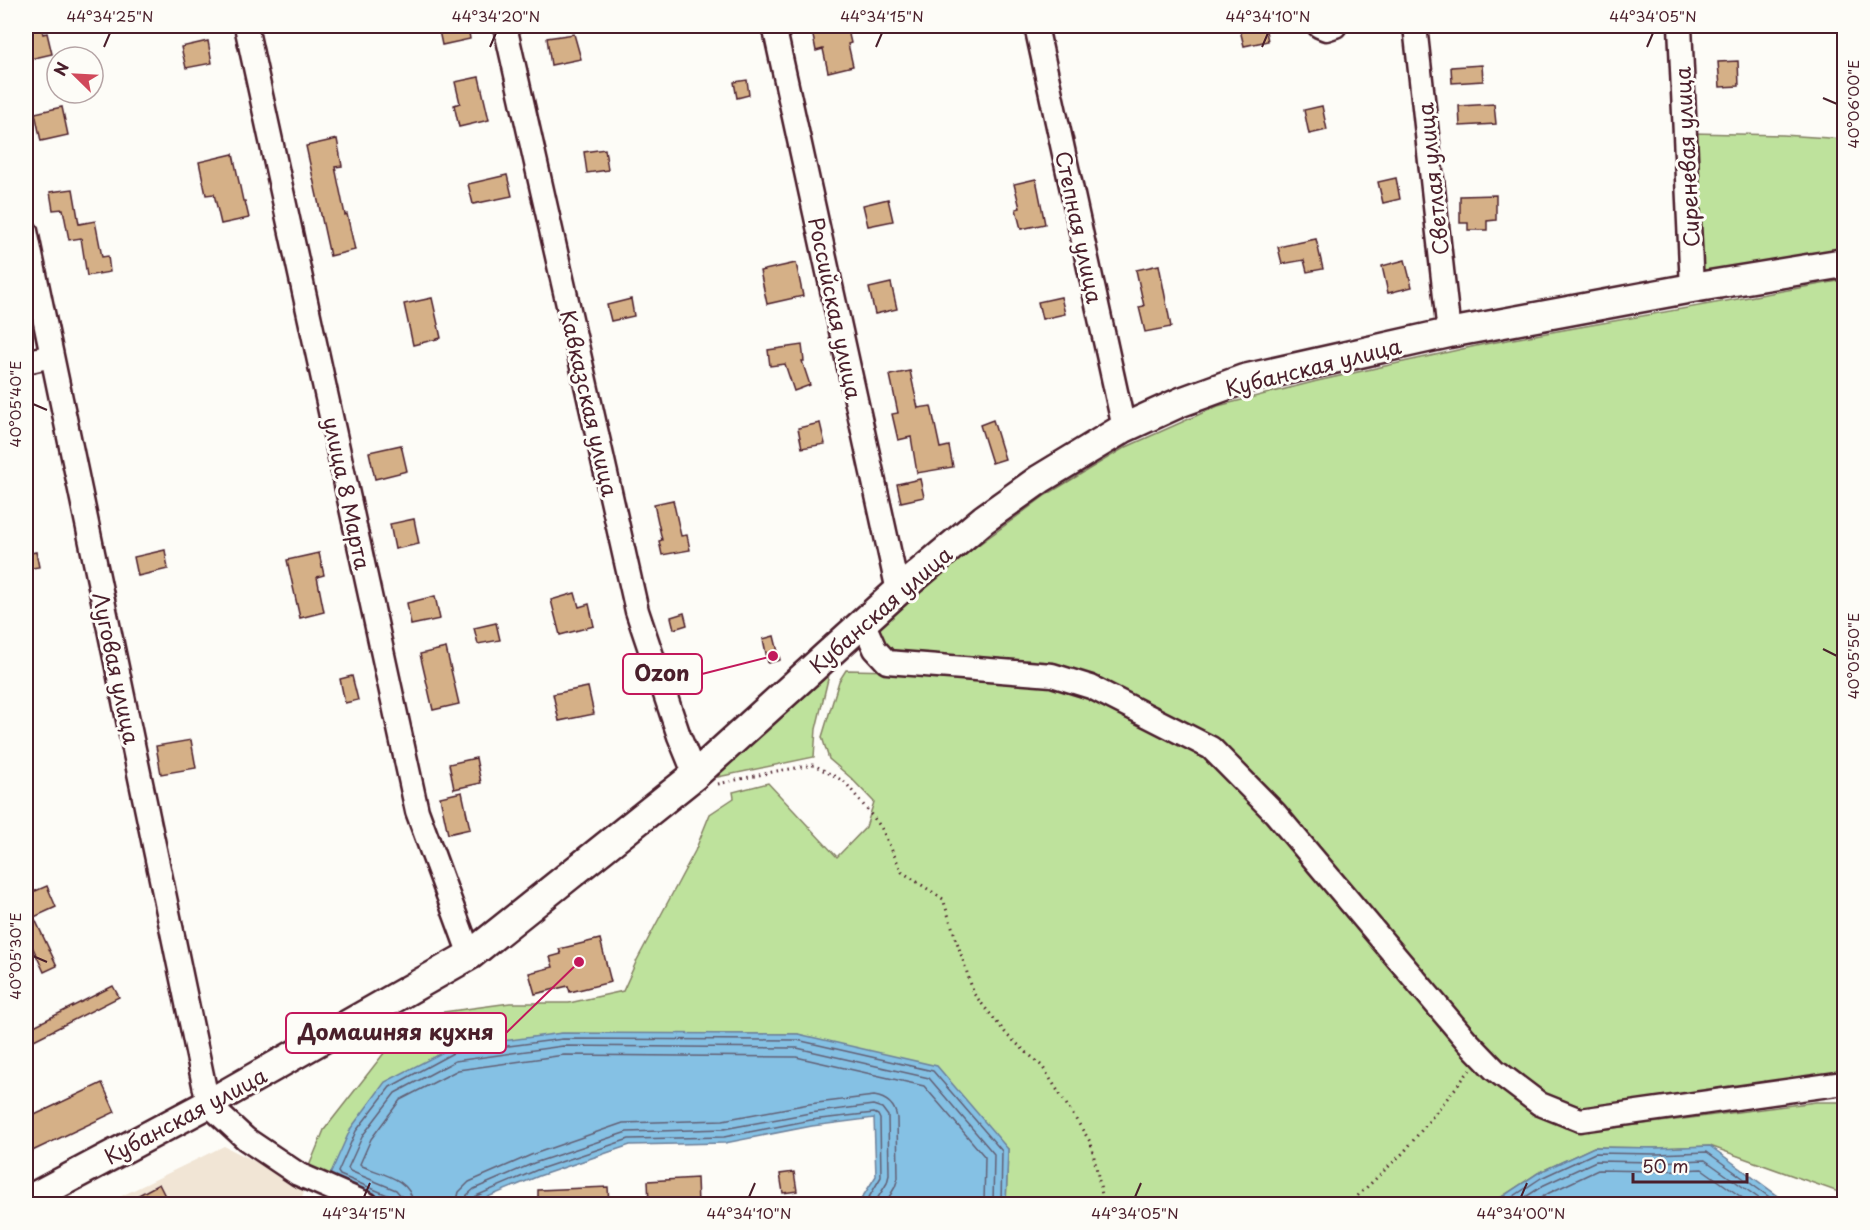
<svg xmlns="http://www.w3.org/2000/svg" width="1870" height="1230" font-family="'Playpen Sans',sans-serif">
  <style>
    .built { fill: #f1e5d5 }
    .green { fill: #bee29c; stroke: #848064; stroke-width: 1.5 }
    .water { fill: #85c1e4; stroke: #6d809a; stroke-width: 1.5 }
    .lines { fill: none; stroke-linecap: round; stroke-linejoin: round }
    .shore { stroke: #626075; stroke-width: 1.5 }
    .building { fill: #d5b087; stroke: #4a1f2b; stroke-width: 1.5 }
    .minor-casing { stroke: #4a1f2b; stroke-width: 27 }
    .major-casing { stroke: #4a1f2b; stroke-width: 33 }
    .path { stroke: #4a1f2b; stroke-width: 3; stroke-dasharray: 1.5 4.5; stroke-linecap: butt }
    .minor { stroke: #fdfcf7; stroke-width: 22 }
    .major { stroke: #fdfcf7; stroke-width: 28 }
    .ticks { fill: none; stroke: #4a1f2b; stroke-width: 2 }
    .labels { text-anchor: middle; dominant-baseline: central; stroke-width: 6; stroke-linejoin: round; paint-order: stroke }
    .street-label { font-size: 21px; fill: #4a1f2b; stroke: #fdfcf7 }
    .leader { fill: none; stroke: #c2185b; stroke-width: 2 }
    .callout-dot { fill: #c2185b; stroke: #fdfcf7; stroke-width: 2 }
    .callout { fill: #fdfcf7; stroke: #c2185b; stroke-width: 2 }
    .callout-label { font-size: 22px; text-anchor: middle; font-weight: bold; fill: #4a1f2b }
    .neatline { fill: none; stroke: #4a1f2b; stroke-width: 2 }
    .ticks-label { font-size: 15px; text-anchor: middle; fill: #4a1f2b }
  </style>
  <rect width="100%" height="100%" fill="#fdfcf7"/>
  <filter id="ink" filterUnits="userSpaceOnUse"><feTurbulence type="fractalNoise" baseFrequency=".0167" numOctaves="2"/><feDisplacementMap in="SourceGraphic" scale="12" xChannelSelector="R" yChannelSelector="G"/><feConvolveMatrix kernelMatrix="1 2 1 2 8 2 1 2 1" color-interpolation-filters="sRGB"/></filter>
  <g filter="url(#ink)">
    <!-- built -->
    <path class="built" d="M224 1146 291 1179 304 1192 300 1204H105Z"/>
    <!-- green -->
    <g class="green">
      <path d="M1692 133 1783 135 1844 139V252L1698 279Z"/>
      <path d="M1844 280V1077L1574 1112 1539 1097 1470 1033 1296 823 1137 700 897 659 873 630 955 562 1046 495 1124 448 1218 406 1317 381 1485 344Z"/>
      <path d="M846 670 899 671 1063 687 1113 707 1190 747 1242 787 1529 1108 1565 1128 1605 1129 1816 1102H1844V1194L1710 1146 1657 1148 1594 1147 1538 1173 1491 1204H1006L1008 1149 798 1034H686L329 1177 396 1204H380L307 1171 324 1130 402 1030 436 1013 510 1003H569L623 991 637 960 695 851 710 814 734 798 733 792 768 783 837 857 866 827 874 802 851 778 829 759 822 737 839 681Z"/>
      <path d="M829 675 816 729 814 757 718 777 721 770Z"/>
    </g>
    <!-- water -->
    <g class="water">
      <path d="M562 1033 798 1034 937 1066 1008 1149 1006 1204H858L876 1176 874 1118 812 1126 725 1143 630 1145 539 1176 471 1204H396L329 1177 351 1128 385 1082 451 1048Z"/>
      <path d="M1710 1146 1789 1204H1491L1538 1173 1594 1147 1657 1148Z"/>
    </g>
    <g class="lines">
      <!-- shore -->
      <g class="shore">
        <path d="M396 1204 395 1200 392 1197 340 1175 338 1172 356 1131 390 1087 453 1053 563 1039 797 1040 933 1071 1002 1151 1001 1204"/>
        <path d="M404 1204 402 1197 396 1190 350 1171 348 1168 363 1135 395 1093 455 1061 563 1046 797 1048 929 1078 994 1154 993 1204"/>
        <path d="M413 1204C412 1179 381 1174 362 1166L360 1164 371 1139 400 1100 458 1070 564 1055 796 1057 924 1086 985 1157 984 1204"/>
        <path d="M456 1204 459 1192 469 1182 531 1155 623 1123 723 1120 809 1104 874 1096C887 1098 895 1105 897 1118L898 1178 895 1187 885 1204"/>
        <path d="M465 1204 467 1195 474 1189 534 1163 627 1132 724 1129 810 1113 873 1105 882 1108 888 1116 889 1175 887 1183 874 1204"/>
        <path d="M473 1204V1200L476 1196 537 1170 629 1139 724 1137 811 1120 874 1113 878 1115 880 1119 881 1177 865 1204"/>
        <path d="M1502 1204 1541 1178 1595 1153 1657 1154 1707 1152 1779 1204"/>
        <path d="M1515 1204 1544 1185 1596 1161 1657 1162 1705 1160 1767 1204"/>
        <path d="M1531 1204 1549 1193 1598 1170 1657 1171 1702 1169 1751 1204"/>
      </g>
    </g>
    <!-- building -->
    <g class="building">
      <path d="M26 26H41L43 34 47 33 52 54 26 60Z"/>
      <path d="M438 26H468L470 39 442 45Z"/>
      <path d="M811 26H847L851 43 848 44 853 66 828 72 823 49 816 51Z"/>
      <path d="M1239 26H1265L1268 41 1244 46Z"/>
      <path d="M574 34 581 59 551 65 547 38Z"/>
      <path d="M208 41 212 63 186 68 181 47Z"/>
      <path d="M1738 61 1739 86 1720 87 1718 62Z"/>
      <path d="M1482 65 1483 81 1452 83 1451 67Z"/>
      <path d="M479 77 489 120 459 127 454 105 460 103 455 82Z"/>
      <path d="M747 80 749 95 737 98 734 82Z"/>
      <path d="M1494 104 1496 124 1460 126 1459 106Z"/>
      <path d="M1322 106 1327 130 1309 134 1304 110Z"/>
      <path d="M62 107 68 135 41 141 35 113Z"/>
      <path d="M337 139 342 166 335 167 345 215 347 214 355 250 330 256 306 146Z"/>
      <path d="M605 149 608 170 587 173 584 152Z"/>
      <path d="M233 154 243 201H245L249 218 221 224 214 194 206 195 199 162Z"/>
      <path d="M507 175 512 196 473 204 468 184Z"/>
      <path d="M1396 178 1400 199 1383 203 1378 182Z"/>
      <path d="M1036 179 1045 224 1021 229 1016 209 1020 208 1014 184Z"/>
      <path d="M73 189 79 224 95 221 102 257 108 256 110 272 87 276 81 238 69 240 63 209 53 210 50 192Z"/>
      <path d="M1496 195V220L1487 221V230H1468V223H1460V196Z"/>
      <path d="M888 199 893 221 868 226 863 205Z"/>
      <path d="M1316 239 1323 269 1307 272 1304 260 1282 264 1278 247Z"/>
      <path d="M1405 260 1412 287 1388 293 1382 266Z"/>
      <path d="M796 263 803 296 767 304 760 271Z"/>
      <path d="M1159 265 1171 327 1145 332 1139 307 1144 306 1136 270Z"/>
      <path d="M891 283 897 309 875 314 869 288Z"/>
      <path d="M1061 297 1065 314 1042 319 1038 302Z"/>
      <path d="M432 298 441 338 413 345 404 304Z"/>
      <path d="M631 299 634 316 611 321 607 305Z"/>
      <path d="M802 345 804 361H802L810 385 794 391 785 364 770 366 768 350Z"/>
      <path d="M910 371 918 408 931 406 940 448 949 446 953 467 917 473 911 437 898 440 892 414 898 413 890 375Z"/>
      <path d="M993 420 1005 459 992 463 980 425Z"/>
      <path d="M820 423 825 444 802 448 798 428Z"/>
      <path d="M401 445 407 471 375 479 369 452Z"/>
      <path d="M920 479 924 497 901 502 897 484Z"/>
      <path d="M673 500 681 536 687 535 690 550 662 555 659 541 662 540 654 504Z"/>
      <path d="M414 519 419 544 395 549 390 524Z"/>
      <path d="M165 550 168 569 138 576 134 557Z"/>
      <path d="M36 552 39 567 26 569V554Z"/>
      <path d="M319 553 324 575 317 577 324 612 300 618 287 560Z"/>
      <path d="M575 593 579 607 589 604 594 626 560 635 551 600Z"/>
      <path d="M435 596 440 619 411 625 407 603Z"/>
      <path d="M684 613 687 625 674 629 671 617Z"/>
      <path d="M496 623 500 640 478 644 474 628Z"/>
      <path d="M774 636 780 660 768 663 763 639Z"/>
      <path d="M446 648 459 704 433 710 420 654Z"/>
      <path d="M699 662 704 685 686 689 681 666Z"/>
      <path d="M352 676 358 700 345 703 340 679Z"/>
      <path d="M588 687 594 714 559 721 553 694Z"/>
      <path d="M191 740 196 768 161 774 156 746Z"/>
      <path d="M476 758 481 783 454 789 449 764Z"/>
      <path d="M462 792 470 829 448 834 440 797Z"/>
      <path d="M47 886 56 907 34 917 57 966 44 972 26 933V895Z"/>
      <path d="M600 939 611 982 570 992 568 986 535 994 529 973 553 967 550 957 561 954 559 949Z"/>
      <path d="M113 986 119 997 26 1044V1030Z"/>
      <path d="M102 1083 115 1112 26 1154V1119Z"/>
      <path d="M794 1172 797 1191 783 1193 780 1174Z"/>
      <path d="M697 1178 698 1204H649L648 1181Z"/>
      <path d="M159 1184 167 1200 160 1204H122Z"/>
      <path d="M608 1187 609 1204H538V1190Z"/>
    </g>
    <g class="lines">
      <!-- minor casing -->
      <g class="minor-casing">
        <g id="minor">
          <path d="M246 26 417 811 470 955"/>
          <path d="M505 26 637 611 679 736 695 775"/>
          <path d="M774 26 898 591"/>
          <path d="M1036 26 1124 428"/>
          <path d="M1319 26 1326 29 1335 26"/>
          <path d="M1415 26 1449 333"/>
          <path d="M1680 26 1692 288"/>
          <path d="M26 231 208 1104 246 1139 298 1174 367 1204"/>
          <path d="M26 362 51 356"/>
          <path d="M863 622 875 649 887 662 1052 675 1091 687 1211 748 1275 813 1467 1041 1495 1070 1540 1104 1580 1120 1844 1083"/>
        </g>
      </g>
      <!-- major casing -->
      <g class="major-casing">
        <path id="major" d="M26 1201 208 1104 470 955 695 775 898 591 984 519 1040 479 1124 428 1181 402 1244 379 1449 333 1692 288 1844 263"/>
      </g>
      <!-- path -->
      <g class="path">
        <path d="M718 784 777 771 814 765 845 782 881 827 902 872 943 899 974 994 1008 1036 1042 1066 1091 1143 1104 1204"/>
        <path d="M1349 1204 1404 1152 1470 1070"/>
      </g>
      <!-- minor -->
      <use href="#minor" class="minor"/>
      <!-- major -->
      <use href="#major" class="major"/>
    </g>
  </g>
  <!-- ticks -->
  <path class="ticks" d="M104 47 110 33M490 47 496 33M876 47 882 33M1262 47 1268 33M1647 47 1653 33M1823 98 1837 104M33 404 47 410M1823 649 1837 656M33 956 47 962M364 1197 370 1183M749 1197 755 1183M1135 1197 1141 1183M1521 1197 1527 1183"/>
  <g class="labels">
    <!-- street labels -->
    <g class="street-label">
      <text transform="translate(1686 157) rotate(-93)">Сиреневая улица</text>
      <text transform="translate(1432 179) rotate(-96)">Светлая улица</text>
      <text transform="translate(1080 227) rotate(78)">Степная улица</text>
      <text transform="translate(836 308) rotate(78)">Российская улица</text>
      <text transform="translate(1313 366) rotate(-14)">Кубанская улица</text>
      <text transform="translate(590 403) rotate(77)">Кавказская улица</text>
      <text transform="translate(348 493) rotate(78)">улица 8 Марта</text>
      <text transform="translate(880 609) rotate(-41)">Кубанская улица</text>
      <text transform="translate(117 668) rotate(78)">Луговая улица</text>
      <text transform="translate(185 1115) rotate(-28)">Кубанская улица</text>
    </g>
  </g>
  <!-- callouts -->
  <path class="leader" d="M773 656L702 674M579 962L506 1033"/>
  <g class="callout-dot">
    <circle cx="773" cy="656" r="6"/>
    <circle cx="579" cy="962" r="6"/>
  </g>
  <g class="callout">
    <rect x="623" y="654" width="79" height="40" rx="6"/>
    <rect x="286" y="1013" width="220" height="40" rx="6"/>
  </g>
  <g class="callout-label">
    <text x="662" y="681">Ozon</text>
    <text x="396" y="1040">Домашняя кухня</text>
  </g>
  <!-- margin -->
  <rect width="1870" height="1230" fill="none" stroke="#fdfcf7" stroke-width="66"/>
  <!-- north arrow -->
  <g transform="translate(75 75) rotate(294)"><circle r="28" fill="#fdfcf7" stroke="#b5a4a5" stroke-width="1.5"/>
  <path d="M0-4.5L10 22L0 15L-10 22Z" fill="#d1495b"/>
  <text y="-9" font-size="16" font-weight="bold" text-anchor="middle" fill="#4a1f2b">N</text>
  </g>
  <!-- scale -->
  <path d="M1633 1173v9h114v-9" fill="none" stroke="#4a1f2b" stroke-width="3"/>
  <text x="1642" y="1173" font-size="18" fill="#4a1f2b" stroke="#fdfcf7" stroke-width="4.5" paint-order="stroke">50 m</text>
  <rect x="33" y="33" width="1804" height="1164" class="neatline"/>
  <g class="ticks-label">
    <text x="110" y="22">44°34'25"N</text>
    <text x="496" y="22">44°34'20"N</text>
    <text x="882" y="22">44°34'15"N</text>
    <text x="1268" y="22">44°34'10"N</text>
    <text x="1653" y="22">44°34'05"N</text>
    <text transform="translate(1854 104) rotate(-90)" y="5">40°06'00"E</text>
    <text transform="translate(16 404) rotate(-90)" y="5">40°05'40"E</text>
    <text transform="translate(1854 656) rotate(-90)" y="5">40°05'50"E</text>
    <text transform="translate(16 956) rotate(-90)" y="5">40°05'30"E</text>
    <text x="364" y="1219">44°34'15"N</text>
    <text x="749" y="1219">44°34'10"N</text>
    <text x="1135" y="1219">44°34'05"N</text>
    <text x="1521" y="1219">44°34'00"N</text>
  </g>
</svg>
